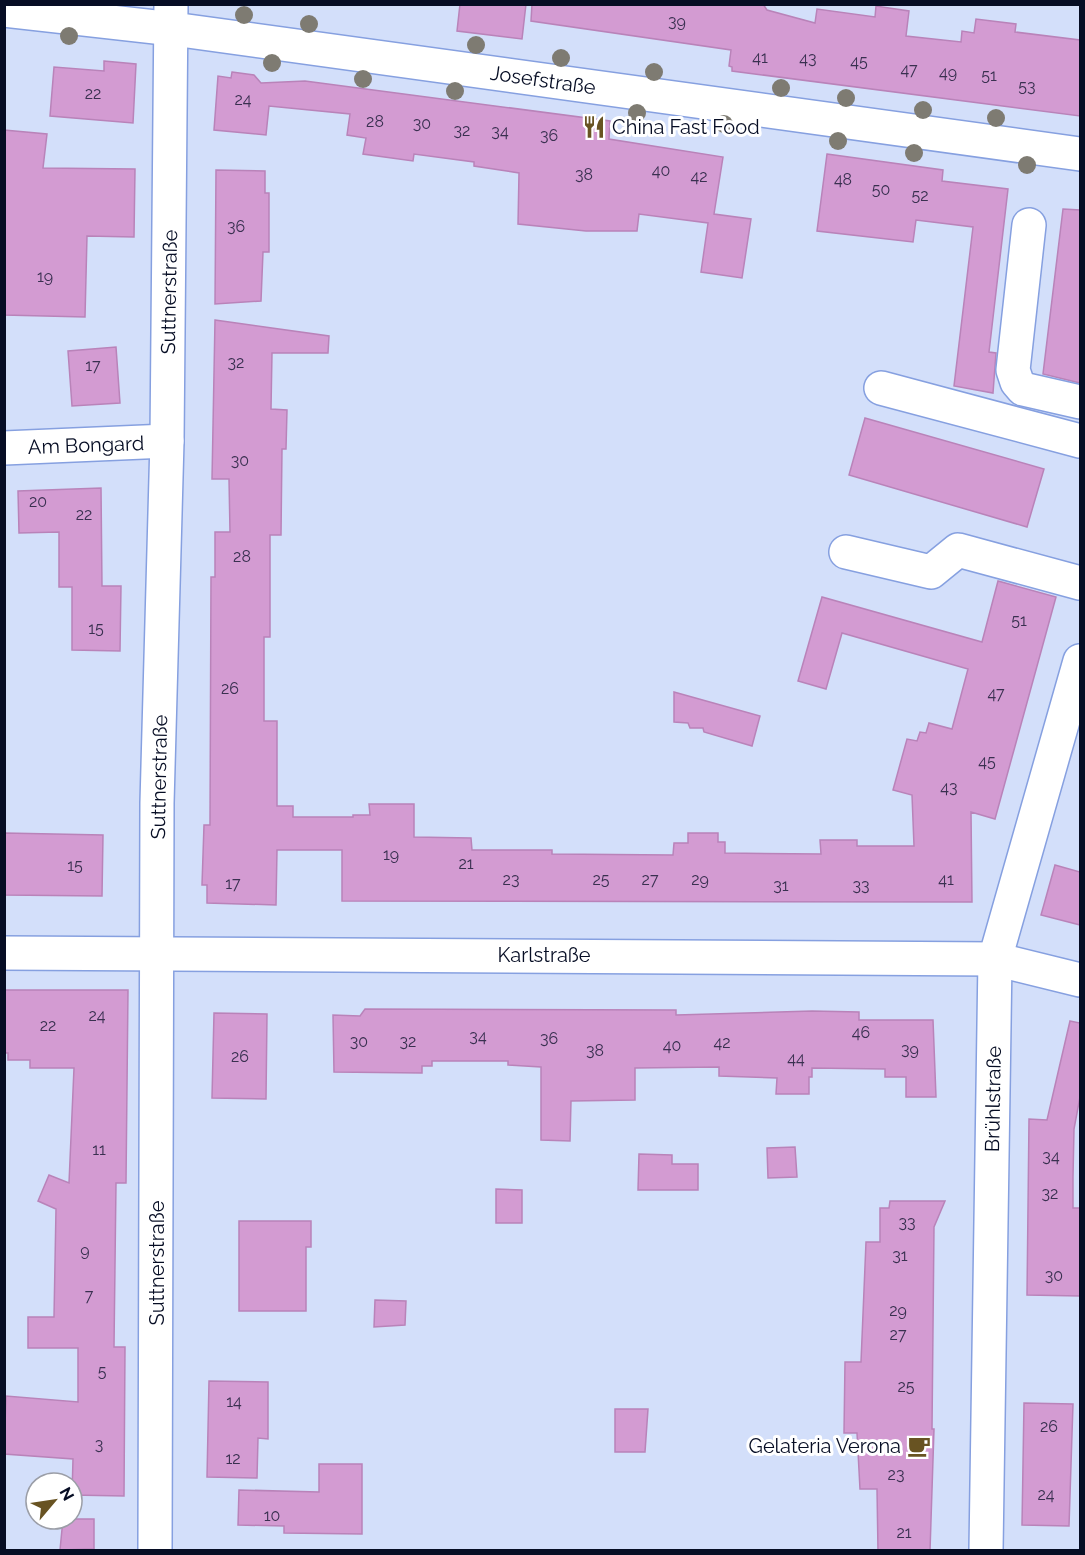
<svg xmlns="http://www.w3.org/2000/svg" width="1085" height="1555" font-family="Raleway,sans-serif">
  <style>
    .building { fill: #d39bd2; stroke: #b983b9; stroke-width: 1.5 }
    .lines { fill: none; stroke-linecap: round; stroke-linejoin: round }
    .minor-casing { stroke: #86a0e0; stroke-width: 36 }
    .minor { stroke: #fff; stroke-width: 33 }
    .tree { fill: #7e7b72 }
    .labels { text-anchor: middle; dominant-baseline: central; stroke-width: 6; stroke-linejoin: round; paint-order: stroke }
    .number-label { font-size: 16px; fill: #393050 }
    .street-label { font-size: 20px; fill: #060d24; stroke: #fff }
    .poi-label { font-size: 20px; fill: #060d24; stroke: #fff; text-anchor: start }
  </style>
  <rect width="100%" height="100%" fill="#d3dffa"/>
  <!-- building -->
  <g class="building">
    <path d="M460 4H526L522 39 457 31Z"/>
    <path d="M532 4H763L767 10 815 23 817 9 875 17 876 6 909 11 906 36 961 42 962 31 974 33 976 19 1016 24 1015 32 1080 40V116L732 71V67L729 66 731 50 531 21Z"/>
    <path d="M104 61 136 64 133 123 50 116 54 67 104 71Z"/>
    <path d="M232 72 254 75 261 83 305 81 610 121 609 139 723 157 714 214 751 219 742 278 701 272 708 223 639 214 637 231H586L518 224 519 173 474 166V162L414 154 413 161 363 154 366 138 347 135 350 114 269 106 266 135 214 130 218 76 231 78Z"/>
    <path d="M4 130 47 134 43 168 135 169 134 237 87 236 85 317 4 315Z"/>
    <path d="M827 154 943 170 942 181 1008 189 989 352 996 353 993 393 954 386 973 227 916 220 913 242 817 231Z"/>
    <path d="M216 170 265 171V193H269V252H263L261 301 215 304Z"/>
    <path d="M1063 209 1080 210V383L1043 374Z"/>
    <path d="M215 320 329 336 328 353H272L271 409 287 410 286 449H282L281 535H270V637H264V721H277V806H293V817H353V815H370L369 804H414V837L471 838 472 850H552V854L673 855 674 843H688V833H718V842H725V853L821 854 820 840H857V846H914L912 795 893 790 907 739 917 741 920 732 926 733 929 723 952 729 968 669 842 633 826 689 798 681 822 597 982 642 998 581 1056 597 995 819 971 812 972 902 342 901V850H277L276 905 207 903V885H202L204 825H210L211 577H215V532H230L229 479H212Z"/>
    <path d="M116 347 120 403 72 406 68 351Z"/>
    <path d="M865 418 1044 469 1027 527 849 475Z"/>
    <path d="M101 488 102 586H121L120 651 72 650V587H59V532L19 533 18 491Z"/>
    <path d="M674 692 760 716 752 746 704 732 703 728H690L688 723 674 722Z"/>
    <path d="M4 833 103 835 102 896 4 895Z"/>
    <path d="M1055 865 1080 872V925L1041 915Z"/>
    <path d="M4 990H128L126 1183H116L114 1347H125L124 1496 72 1495 73 1459 4 1454 6 1396 78 1402V1348H28V1317H54L56 1209 38 1201 49 1175 69 1183 74 1068H30V1060H8V1053H4Z"/>
    <path d="M365 1009 676 1010V1015L812 1011 859 1012V1020H933L936 1097H906V1077H885V1069L812 1068V1077H809V1094H776L777 1078 719 1076V1067L635 1068V1100L571 1101 570 1141 541 1140V1067L508 1065V1061H432V1066H422V1073L334 1072 333 1015 360 1016Z"/>
    <path d="M214 1013 267 1014 266 1099 212 1098Z"/>
    <path d="M1070 1021 1080 1023V1097L1074 1129 1073 1177V1208H1080V1296L1027 1295 1029 1119 1047 1120Z"/>
    <path d="M795 1147 797 1177 768 1178 767 1148Z"/>
    <path d="M639 1154 672 1155V1164H698V1190H638Z"/>
    <path d="M496 1189 522 1190V1223H496Z"/>
    <path d="M890 1201H945L934 1227 932 1429H934L930 1551H878L877 1489H860L857 1433H844L845 1362H861L866 1242H880V1208H889Z"/>
    <path d="M239 1221H311V1247H306V1311H239Z"/>
    <path d="M375 1300 406 1301 405 1325 374 1327Z"/>
    <path d="M209 1381 268 1382V1439L258 1438 257 1478 207 1477Z"/>
    <path d="M1024 1403 1073 1404 1069 1526 1022 1525Z"/>
    <path d="M615 1409H648L645 1452H615Z"/>
    <path d="M319 1464H362V1534L284 1533V1526L238 1525 239 1490 319 1492Z"/>
    <path d="M63 1519H94V1549L60 1550Z"/>
  </g>
  <g class="lines">
    <!-- minor casing -->
    <g class="minor-casing">
      <g id="minor">
        <path d="M4 10 173 29 1080 154"/>
        <path d="M1029 225 1013 370 1017 382 1023 389 1080 402"/>
        <path d="M881 388 1080 441"/>
        <path d="M4 448 167 441"/>
        <path d="M846 552 931 572 958 550 1080 583"/>
        <path d="M4 953 995 959 1080 980"/>
        <path d="M155 1550 157 803 167 441 171 4"/>
        <path d="M986 1550 995 959 1080 661"/>
      </g>
    </g>
    <!-- minor -->
    <use href="#minor" class="minor"/>
  </g>
  <!-- trees -->
  <g class="tree">
    <circle cx="244" cy="15" r="9"/>
    <circle cx="309" cy="24" r="9"/>
    <circle cx="69" cy="36" r="9"/>
    <circle cx="476" cy="45" r="9"/>
    <circle cx="561" cy="58" r="9"/>
    <circle cx="272" cy="63" r="9"/>
    <circle cx="654" cy="72" r="9"/>
    <circle cx="363" cy="79" r="9"/>
    <circle cx="781" cy="88" r="9"/>
    <circle cx="455" cy="91" r="9"/>
    <circle cx="846" cy="98" r="9"/>
    <circle cx="923" cy="110" r="9"/>
    <circle cx="637" cy="113" r="9"/>
    <circle cx="996" cy="118" r="9"/>
    <circle cx="724" cy="124" r="9"/>
    <circle cx="838" cy="141" r="9"/>
    <circle cx="914" cy="153" r="9"/>
    <circle cx="1027" cy="165" r="9"/>
  </g>
  <!-- icons -->
  <defs>
    <g id="restaurant-bare" transform="scale(1.8)"><path d="M-5-6h1v4h1v-4h1v4h1v-4h1v5L-1.5 .5V6h-2V.5L-5-1ZM5-6V6H3V1.5H1.5Q1.5-4 5-6Z" fill="#685322" stroke="#fff" stroke-width="2.5" paint-order="stroke"/></g>
    <g id="cafe-bare" transform="scale(1.8)"><path d="M-5.5-4.5H6V0H3Q3 3.5 0 3.5H-2.5Q-5.5 3.5-5.5 0ZM3-3.2v2h1.7v-2ZM-6 4.5H4V6H-6Z" fill="#685322" stroke="#fff" stroke-width="2.5" paint-order="stroke"/></g>
  </defs>
  <g fill-rule="evenodd">
    <use href="#restaurant-bare" x="594" y="127"/>
    <use href="#cafe-bare" x="919" y="1446"/>
  </g>
  <g class="labels">
    <!-- number labels -->
    <g class="number-label">
      <text x="677" y="21">39</text>
      <text x="760" y="57">41</text>
      <text x="808" y="58">43</text>
      <text x="859" y="61">45</text>
      <text x="909" y="69">47</text>
      <text x="948" y="72">49</text>
      <text x="989" y="75">51</text>
      <text x="1027" y="86">53</text>
      <text x="93" y="93">22</text>
      <text x="243" y="99">24</text>
      <text x="375" y="121">28</text>
      <text x="422" y="123">30</text>
      <text x="462" y="130">32</text>
      <text x="500" y="131">34</text>
      <text x="549" y="135">36</text>
      <text x="661" y="170">40</text>
      <text x="584" y="174">38</text>
      <text x="699" y="176">42</text>
      <text x="843" y="179">48</text>
      <text x="881" y="189">50</text>
      <text x="920" y="195">52</text>
      <text x="236" y="226">36</text>
      <text x="45" y="276">19</text>
      <text x="236" y="362">32</text>
      <text x="93" y="365">17</text>
      <text x="240" y="460">30</text>
      <text x="38" y="501">20</text>
      <text x="84" y="514">22</text>
      <text x="242" y="556">28</text>
      <text x="1019" y="620">51</text>
      <text x="96" y="628">15</text>
      <text x="230" y="688">26</text>
      <text x="996" y="693">47</text>
      <text x="987" y="761">45</text>
      <text x="949" y="787">43</text>
      <text x="391" y="854">19</text>
      <text x="466" y="863">21</text>
      <text x="75" y="865">15</text>
      <text x="511" y="879">23</text>
      <text x="601" y="879">25</text>
      <text x="650" y="879">27</text>
      <text x="700" y="879">29</text>
      <text x="946" y="879">41</text>
      <text x="233" y="883">17</text>
      <text x="781" y="885">31</text>
      <text x="861" y="885">33</text>
      <text x="97" y="1015">24</text>
      <text x="48" y="1025">22</text>
      <text x="861" y="1032">46</text>
      <text x="478" y="1036">34</text>
      <text x="549" y="1038">36</text>
      <text x="359" y="1041">30</text>
      <text x="408" y="1041">32</text>
      <text x="722" y="1042">42</text>
      <text x="672" y="1045">40</text>
      <text x="910" y="1049">39</text>
      <text x="595" y="1050">38</text>
      <text x="240" y="1056">26</text>
      <text x="796" y="1058">44</text>
      <text x="99" y="1149">11</text>
      <text x="1051" y="1156">34</text>
      <text x="1050" y="1193">32</text>
      <text x="907" y="1222">33</text>
      <text x="85" y="1250">9</text>
      <text x="900" y="1255">31</text>
      <text x="1054" y="1275">30</text>
      <text x="89" y="1295">7</text>
      <text x="898" y="1310">29</text>
      <text x="898" y="1334">27</text>
      <text x="102" y="1371">5</text>
      <text x="906" y="1386">25</text>
      <text x="234" y="1401">14</text>
      <text x="1049" y="1426">26</text>
      <text x="99" y="1444">3</text>
      <text x="233" y="1458">12</text>
      <text x="896" y="1474">23</text>
      <text x="1046" y="1494">24</text>
      <text x="272" y="1515">10</text>
      <text x="904" y="1532">21</text>
    </g>
    <!-- street labels -->
    <g class="street-label">
      <text transform="translate(543 80) rotate(8)">Josefstraße</text>
      <text transform="translate(169 292) rotate(-89)">Suttnerstraße</text>
      <text transform="translate(86 445) rotate(-2)">Am Bongard</text>
      <text transform="translate(159 777) rotate(-89)">Suttnerstraße</text>
      <text x="544" y="955">Karlstraße</text>
      <text transform="translate(993 1099) rotate(-89)">Brühlstraße</text>
      <text transform="translate(157 1263) rotate(-90)">Suttnerstraße</text>
    </g>
    <!-- poi labels -->
    <g class="poi-label">
      <text x="612" y="127">China Fast Food</text>
      <text x="901" y="1446" text-anchor="end">Gelateria Verona</text>
    </g>
  </g>
  <!-- border -->
  <rect width="1085" height="1555" fill="none" stroke="#060d24" stroke-width="12"/>
  <!-- north arrow -->
  <g transform="translate(54 1501) rotate(61)"><circle r="28" fill="#ffffff" stroke="#9b9ea7" stroke-width="1.5"/>
  <path d="M0-4.5L10 22L0 15L-10 22Z" fill="#685322"/>
  <text y="-9" font-size="16" font-weight="bold" text-anchor="middle" fill="#060d24">N</text>
  </g>
</svg>
